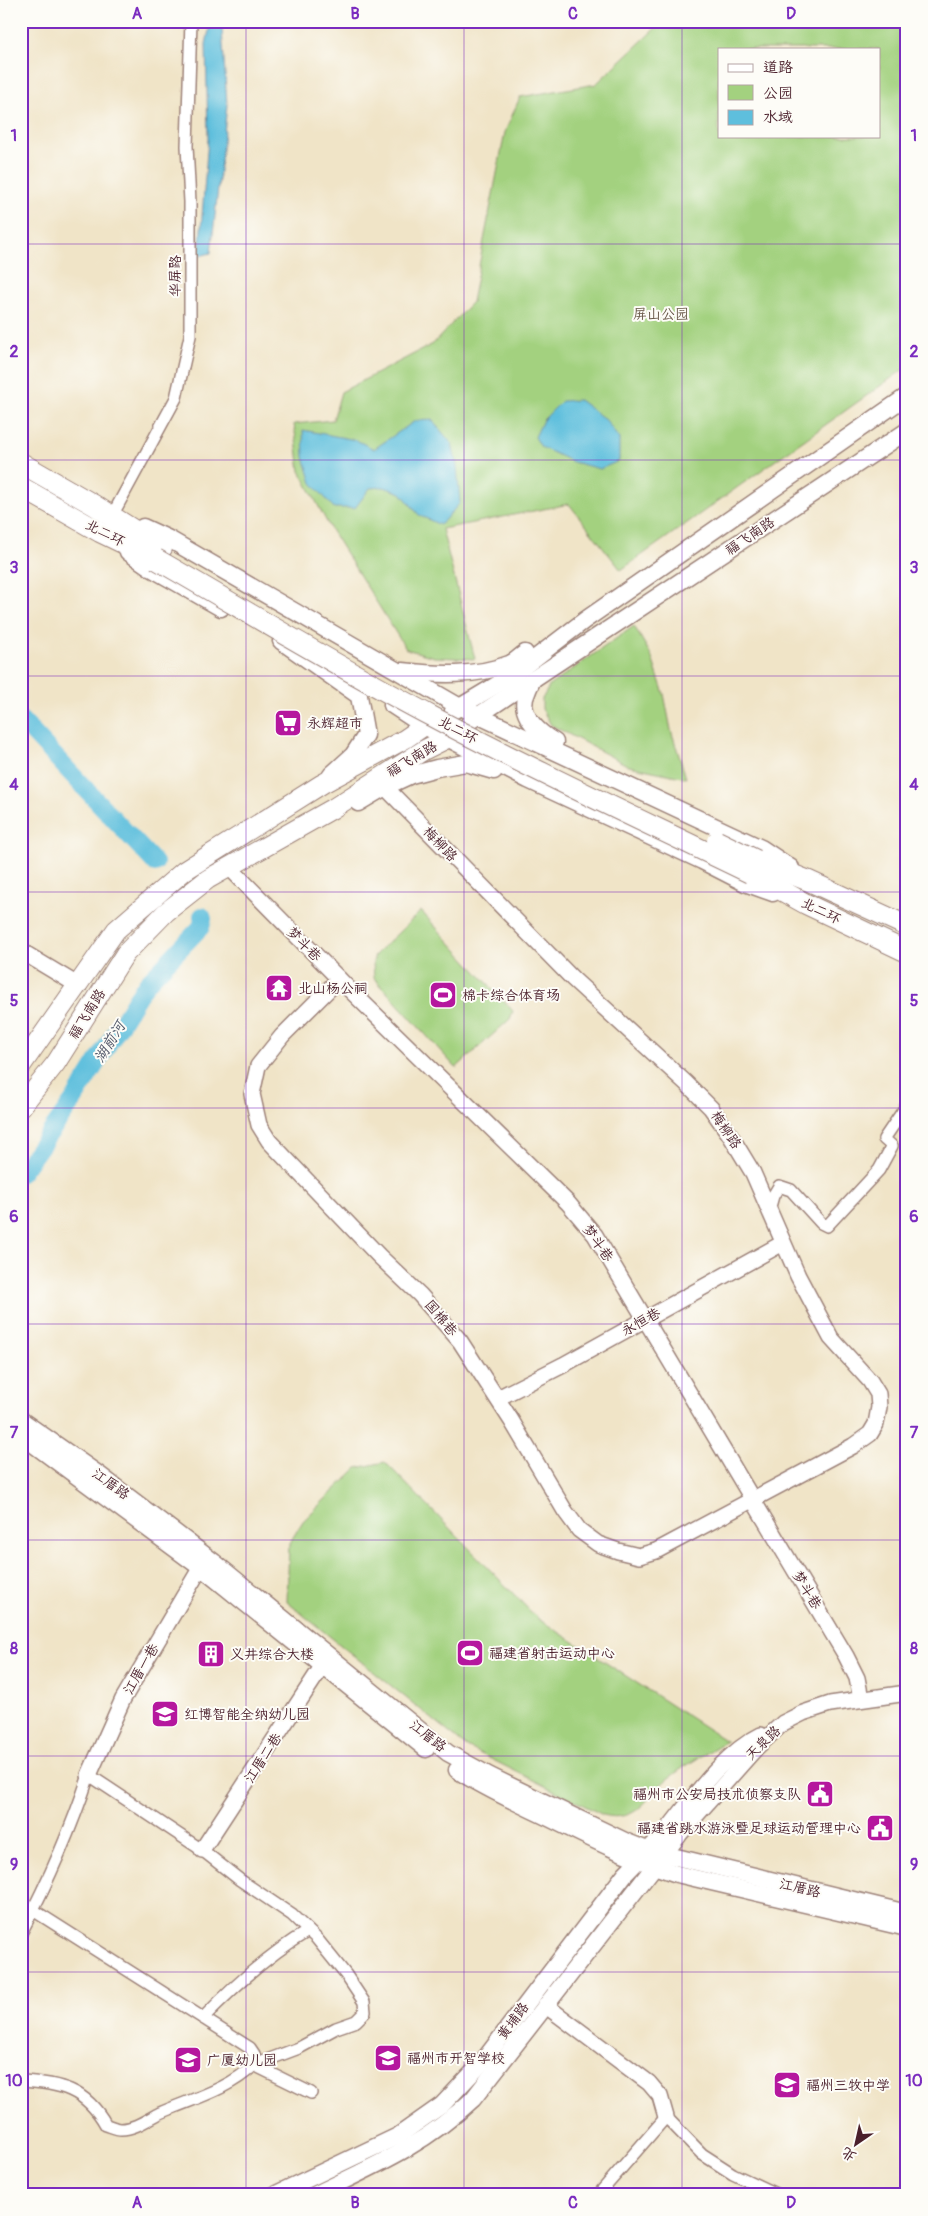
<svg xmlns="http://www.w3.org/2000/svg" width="928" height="2216" font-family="Pangolin,'LXGW WenKai TC',sans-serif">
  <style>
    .green { fill: #a3d17f; stroke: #767855; fill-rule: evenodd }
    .water { fill: #5ebfdd; stroke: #546f84 }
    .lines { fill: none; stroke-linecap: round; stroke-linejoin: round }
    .river { stroke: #5ebfdd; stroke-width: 18 }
    .minor-casing { stroke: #9d8279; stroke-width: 14 }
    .tertiary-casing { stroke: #9d8279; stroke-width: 18 }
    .secondary-casing { stroke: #9d8279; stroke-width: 19 }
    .primary-casing { stroke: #9d8279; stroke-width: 21 }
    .trunk-casing { stroke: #9d8279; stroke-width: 22 }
    .minor { stroke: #fff; stroke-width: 11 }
    .tertiary { stroke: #fff; stroke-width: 15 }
    .secondary { stroke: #fff; stroke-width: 16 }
    .primary { stroke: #fff; stroke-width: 19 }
    .trunk { stroke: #fff; stroke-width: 20 }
    .trunk-bridge-casing { stroke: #9d8279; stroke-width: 22; stroke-linecap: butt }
    .trunk-bridge { stroke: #fff; stroke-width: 20 }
    .grid { fill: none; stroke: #7b2cbf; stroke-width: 1; stroke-opacity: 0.55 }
    .labels { text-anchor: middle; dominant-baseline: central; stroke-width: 4; stroke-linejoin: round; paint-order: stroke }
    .street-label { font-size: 14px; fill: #4a1f2b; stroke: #fdfcf7 }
    .park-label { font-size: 14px; fill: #655444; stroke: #fdfcf7 }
    .poi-label { font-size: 14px; fill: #4a1f2b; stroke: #fdfcf7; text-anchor: start }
    .water-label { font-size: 15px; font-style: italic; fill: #515769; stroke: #fdfcf7 }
    .neatline { fill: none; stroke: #7b2cbf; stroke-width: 2 }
    .grid-label { font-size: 16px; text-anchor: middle; font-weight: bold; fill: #7b2cbf }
  </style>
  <rect width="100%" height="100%" fill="#fdfcf7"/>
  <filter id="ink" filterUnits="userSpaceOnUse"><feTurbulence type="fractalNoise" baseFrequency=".02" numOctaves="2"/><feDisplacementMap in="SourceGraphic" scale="10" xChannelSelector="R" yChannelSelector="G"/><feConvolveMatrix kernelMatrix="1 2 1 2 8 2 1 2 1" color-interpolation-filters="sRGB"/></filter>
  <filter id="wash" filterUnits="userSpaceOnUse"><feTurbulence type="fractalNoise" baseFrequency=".0096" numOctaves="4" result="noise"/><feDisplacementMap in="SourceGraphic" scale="20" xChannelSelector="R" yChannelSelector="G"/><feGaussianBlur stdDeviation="1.12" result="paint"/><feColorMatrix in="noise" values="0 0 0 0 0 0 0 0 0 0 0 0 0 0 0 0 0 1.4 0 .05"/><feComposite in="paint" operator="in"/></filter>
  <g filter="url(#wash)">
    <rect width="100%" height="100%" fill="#f0e4c7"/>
    <!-- green -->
    <g class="green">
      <path d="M663 21H907V367L621 570 569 504 442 529 475 659 434 657 406 649 330 528 300 471 294 424 333 420 341 392 433 344 472 302 505 132 520 97 596 84ZM719 49H879V136H719Z"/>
      <path d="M634 626 651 655 664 694 671 730 686 778 629 766 551 725 542 709V699L550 685Z"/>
      <path d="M421 911 513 1011 510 1019 456 1068 374 978 373 962 375 955Z"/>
      <path d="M385 1462 537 1618 726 1741C707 1753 687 1764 670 1777 646 1795 640 1824 603 1815L467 1747 287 1602 289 1544 303 1521 357 1468Z"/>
    </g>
    <!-- water -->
    <g class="water">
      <path d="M211 21H224L222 29 227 105 211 253 199 256 208 138 206 44Z"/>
      <path d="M579 400 606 420 619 439V461L600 469 573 462 541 447 535 437 543 420 562 401Z"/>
      <path d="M432 420 452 444 457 466 460 503 440 525 419 515 401 493 384 487 370 488 355 508H334L312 483 304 457 303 430 356 440 374 449 415 421Z"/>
    </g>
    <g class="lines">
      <!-- river -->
      <g class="river">
        <path d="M21 720 155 863"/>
        <path d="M21 1173 73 1101 138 996 147 983 201 927 203 919 202 916"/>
      </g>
    </g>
  </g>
  <g filter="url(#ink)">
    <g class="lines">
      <!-- minor casing -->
      <g class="minor-casing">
        <g id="minor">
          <path d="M113 514 176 398 190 336V202L187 146 191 21"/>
          <path d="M769 1210 773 1196 779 1186 791 1190 821 1223 827 1226 879 1170 892 1146 884 1139 907 1105"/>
          <path d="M21 1933C48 1882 71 1830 89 1775L202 1850 240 1880 292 1915 317 1939 346 1975 364 2002 365 2012 356 2021 336 2028 299 2048 254 2065"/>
          <path d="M203 2018C235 1985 269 1954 308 1931"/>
          <path d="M254 2065 311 2093"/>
          <path d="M21 2081C60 2083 86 2089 106 2125 110 2126 116 2129 121 2129 135 2129 148 2119 160 2113 192 2099 228 2090 254 2065V2054L250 2048 33 1910"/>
          <path d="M598 2195 666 2117 702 2154 733 2174 778 2195"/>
        </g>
      </g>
      <!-- tertiary casing -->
      <g class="tertiary-casing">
        <g id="tertiary">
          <path d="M229 867 348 988 568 1203 595 1235 846 1656 857 1678 861 1699"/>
          <path d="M21 951 79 986"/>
          <path d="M339 979 282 1036 258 1066 252 1094 259 1125 269 1141 289 1162 379 1256 420 1295 460 1341 511 1420 565 1511 579 1530 598 1544 618 1551 639 1556 656 1551 853 1446 870 1434 876 1424 879 1407 878 1394 870 1381 831 1338 798 1276 753 1173 730 1135 711 1108 686 1083 573 979 385 787"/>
          <path d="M498 1398 563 1365 783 1243"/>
          <path d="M89 1775 123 1699 201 1567"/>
          <path d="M664 1834C691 1801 722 1754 761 1735"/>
          <path d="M678 1836 756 1748 783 1723 803 1713 830 1704 907 1693"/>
          <path d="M202 1850 323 1665"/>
          <path d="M545 2005 649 2083 660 2096 666 2117"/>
        </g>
      </g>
      <!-- secondary casing -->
      <g class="secondary-casing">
        <g id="secondary">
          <path d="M143 527 169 539 460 707 761 848 791 868"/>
          <path d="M128 552 151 568 221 608"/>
          <path d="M281 641 359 696 366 735 353 755 331 775"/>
          <path d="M402 671C437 675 476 677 509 664 515 662 520 656 525 653"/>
          <path d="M533 679C530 685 527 692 525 698 520 717 541 734 555 742"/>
          <path d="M392 705 424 726 528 780 702 861 745 883 773 893"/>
          <path d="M453 711 513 675 585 620 907 396"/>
          <path d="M470 721 907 431"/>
          <path d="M358 803 385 787 411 775 437 768 466 763 494 771"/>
          <path d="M21 1420 101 1476 214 1562 448 1753 490 1776 627 1842 647 1850 907 1913"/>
          <path d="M21 1435 208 1573 426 1749"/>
          <path d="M457 1770C486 1789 518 1803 549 1818 591 1839 632 1859 677 1874L907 1928"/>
          <path d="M274 2195 398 2136 442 2105 480 2065 625 1874 664 1834"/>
          <path d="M314 2195C374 2166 423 2146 473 2099L678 1836"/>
        </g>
      </g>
      <!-- primary casing -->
      <g class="primary-casing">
        <g id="primary">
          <path d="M21 1066 116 930 184 871 322 784 405 739 424 726"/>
          <path d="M21 1107 56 1063 125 954 166 912 208 879 332 809 424 750 446 739"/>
        </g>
      </g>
      <!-- trunk casing -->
      <g class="trunk-casing">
        <g id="trunk">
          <path d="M21 463 94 505 162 548"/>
          <path d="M21 487 100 532 156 559"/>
          <path d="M756 860 809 881 907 926"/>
          <path d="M750 873 806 904 907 952"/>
        </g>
      </g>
      <!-- minor -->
      <use href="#minor" class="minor"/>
      <!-- tertiary -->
      <use href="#tertiary" class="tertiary"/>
      <!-- secondary -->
      <use href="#secondary" class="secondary"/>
      <!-- primary -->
      <use href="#primary" class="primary"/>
      <!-- trunk -->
      <use href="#trunk" class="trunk"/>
      <!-- trunk-bridge casing -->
      <g class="trunk-bridge-casing">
        <g id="trunk-bridge">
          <path d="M156 559C248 612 338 667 431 716 536 772 643 821 750 873"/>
          <path d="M717 841 756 860"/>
        </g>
      </g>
      <!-- trunk-bridge -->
      <use href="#trunk-bridge" class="trunk-bridge"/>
    </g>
  </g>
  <!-- grid -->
  <path class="grid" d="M246 21V2195M464 21V2195M682 21V2195M21 244H907M21 460H907M21 676H907M21 892H907M21 1108H907M21 1324H907M21 1540H907M21 1756H907M21 1972H907"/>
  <!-- icons -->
  <defs>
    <g id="supermarket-square" transform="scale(1.4375)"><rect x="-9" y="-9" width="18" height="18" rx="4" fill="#b5179e" stroke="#fdfcf7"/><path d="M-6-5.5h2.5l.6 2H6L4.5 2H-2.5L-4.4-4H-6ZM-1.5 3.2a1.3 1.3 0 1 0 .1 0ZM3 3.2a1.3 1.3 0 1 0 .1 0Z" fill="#fff"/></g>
    <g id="temple-square" transform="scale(1.4375)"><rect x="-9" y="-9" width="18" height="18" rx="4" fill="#b5179e" stroke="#fdfcf7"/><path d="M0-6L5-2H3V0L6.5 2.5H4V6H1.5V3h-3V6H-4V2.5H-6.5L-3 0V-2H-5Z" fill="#fff"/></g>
    <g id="stadium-square" transform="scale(1.4375)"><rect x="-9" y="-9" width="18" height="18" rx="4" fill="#b5179e" stroke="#fdfcf7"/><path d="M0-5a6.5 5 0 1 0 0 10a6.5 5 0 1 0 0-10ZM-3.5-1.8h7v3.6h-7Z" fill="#fff"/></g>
    <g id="building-square" transform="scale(1.4375)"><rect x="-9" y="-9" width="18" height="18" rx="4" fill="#b5179e" stroke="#fdfcf7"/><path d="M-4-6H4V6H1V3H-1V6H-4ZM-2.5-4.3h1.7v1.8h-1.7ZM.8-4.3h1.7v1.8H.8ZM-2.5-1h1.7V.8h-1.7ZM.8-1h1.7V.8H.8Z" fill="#fff"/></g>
    <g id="school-square" transform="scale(1.4375)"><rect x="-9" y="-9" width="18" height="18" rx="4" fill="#b5179e" stroke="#fdfcf7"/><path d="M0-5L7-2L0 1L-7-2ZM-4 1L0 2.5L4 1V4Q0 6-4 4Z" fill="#fff"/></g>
    <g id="civic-square" transform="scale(1.4375)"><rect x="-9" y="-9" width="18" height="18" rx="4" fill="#b5179e" stroke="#fdfcf7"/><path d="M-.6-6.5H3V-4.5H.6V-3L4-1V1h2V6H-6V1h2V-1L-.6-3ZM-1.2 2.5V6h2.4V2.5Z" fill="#fff"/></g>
  </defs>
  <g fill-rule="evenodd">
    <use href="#supermarket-square" x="288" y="723"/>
    <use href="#temple-square" x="279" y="988"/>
    <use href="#stadium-square" x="443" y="995"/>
    <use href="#stadium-square" x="470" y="1653"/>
    <use href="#building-square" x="211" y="1654"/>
    <use href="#school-square" x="165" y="1714"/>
    <use href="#civic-square" x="820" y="1794"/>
    <use href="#civic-square" x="880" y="1828"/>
    <use href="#school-square" x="388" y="2058"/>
    <use href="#school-square" x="188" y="2060"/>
    <use href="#school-square" x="787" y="2085"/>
  </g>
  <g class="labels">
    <!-- street labels -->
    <g class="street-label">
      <text transform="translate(175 276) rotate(-90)">华屏路</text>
      <text transform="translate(105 533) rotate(27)">北二环</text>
      <text transform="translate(750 536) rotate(-34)">福飞南路</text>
      <text transform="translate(458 730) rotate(28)">北二环</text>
      <text transform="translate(412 759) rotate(-31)">福飞南路</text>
      <text transform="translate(440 844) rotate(46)">梅柳路</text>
      <text transform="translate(821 911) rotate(26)">北二环</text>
      <text transform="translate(304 944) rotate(45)">梦斗巷</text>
      <text transform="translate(87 1014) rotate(-58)">福飞南路</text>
      <text transform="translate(726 1130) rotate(56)">梅柳路</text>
      <text transform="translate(598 1243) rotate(55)">梦斗巷</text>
      <text transform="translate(441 1318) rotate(50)">国棉巷</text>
      <text transform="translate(641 1322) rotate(-29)">永恒巷</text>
      <text transform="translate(111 1484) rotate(36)">江厝路</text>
      <text transform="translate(807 1590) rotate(59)">梦斗巷</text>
      <text transform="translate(141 1669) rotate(-60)">江厝一巷</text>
      <text transform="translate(428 1736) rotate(38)">江厝路</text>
      <text transform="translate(763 1743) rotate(-44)">天泉路</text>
      <text transform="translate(263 1758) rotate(-57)">江厝二巷</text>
      <text transform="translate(800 1888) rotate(13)">江厝路</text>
      <text transform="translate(513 2021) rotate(-53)">黄埔路</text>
    </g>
    <!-- park labels -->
    <g class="park-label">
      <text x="661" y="314">屏山公园</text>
    </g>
    <!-- poi labels -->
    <g class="poi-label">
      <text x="307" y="723">永辉超市</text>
      <text x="298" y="988">北山杨公祠</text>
      <text x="462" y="995">棉卡综合体育场</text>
      <text x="489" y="1653">福建省射击运动中心</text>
      <text x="230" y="1654">义井综合大楼</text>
      <text x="184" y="1714">红博智能全纳幼儿园</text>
      <text x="801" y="1794" text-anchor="end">福州市公安局技术侦察支队</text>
      <text x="861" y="1828" text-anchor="end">福建省跳水游泳暨足球运动管理中心</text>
      <text x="407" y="2058">福州市开智学校</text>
      <text x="207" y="2060">广厦幼儿园</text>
      <text x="806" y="2085">福州三牧中学</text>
    </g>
    <!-- water labels -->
    <g class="water-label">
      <text transform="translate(110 1042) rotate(-58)">湖前河</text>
    </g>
  </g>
  <!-- margin -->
  <rect width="928" height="2216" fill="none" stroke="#fdfcf7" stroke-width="55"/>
  <!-- legend -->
  <rect x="718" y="48" width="162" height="90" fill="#fdfcf7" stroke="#b5a4a5"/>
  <rect x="728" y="64" width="25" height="8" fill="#ffffff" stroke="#b5a4a5"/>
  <text x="763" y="72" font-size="15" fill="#4a1f2b">道路</text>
  <rect x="728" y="85" width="25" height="15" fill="#a3d17f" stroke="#b5a4a5"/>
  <text x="763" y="98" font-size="15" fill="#4a1f2b">公园</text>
  <rect x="728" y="110" width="25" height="15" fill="#5ebfdd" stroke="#b5a4a5"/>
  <text x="763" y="122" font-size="15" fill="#4a1f2b">水域</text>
  <!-- north arrow -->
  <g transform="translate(856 2144) rotate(214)" stroke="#fdfcf7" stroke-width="4" paint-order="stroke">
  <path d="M0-4L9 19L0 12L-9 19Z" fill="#4a1f2b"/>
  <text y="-8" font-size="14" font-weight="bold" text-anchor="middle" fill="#4a1f2b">北</text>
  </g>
  <rect x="28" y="28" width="872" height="2160" class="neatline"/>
  <g class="grid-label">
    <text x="137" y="19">A</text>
    <text x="355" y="19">B</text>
    <text x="573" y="19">C</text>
    <text x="791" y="19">D</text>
    <text x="14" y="141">1</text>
    <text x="914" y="141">1</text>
    <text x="14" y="357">2</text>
    <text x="914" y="357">2</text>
    <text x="14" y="573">3</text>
    <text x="914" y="573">3</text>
    <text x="14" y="790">4</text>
    <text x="914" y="790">4</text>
    <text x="14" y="1006">5</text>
    <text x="914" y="1006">5</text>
    <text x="14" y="1222">6</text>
    <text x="914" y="1222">6</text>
    <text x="14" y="1438">7</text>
    <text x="914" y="1438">7</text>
    <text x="14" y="1654">8</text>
    <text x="914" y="1654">8</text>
    <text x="14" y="1870">9</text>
    <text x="914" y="1870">9</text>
    <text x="14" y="2086">10</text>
    <text x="914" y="2086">10</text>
    <text x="137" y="2208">A</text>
    <text x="355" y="2208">B</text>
    <text x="573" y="2208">C</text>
    <text x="791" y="2208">D</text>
  </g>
</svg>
